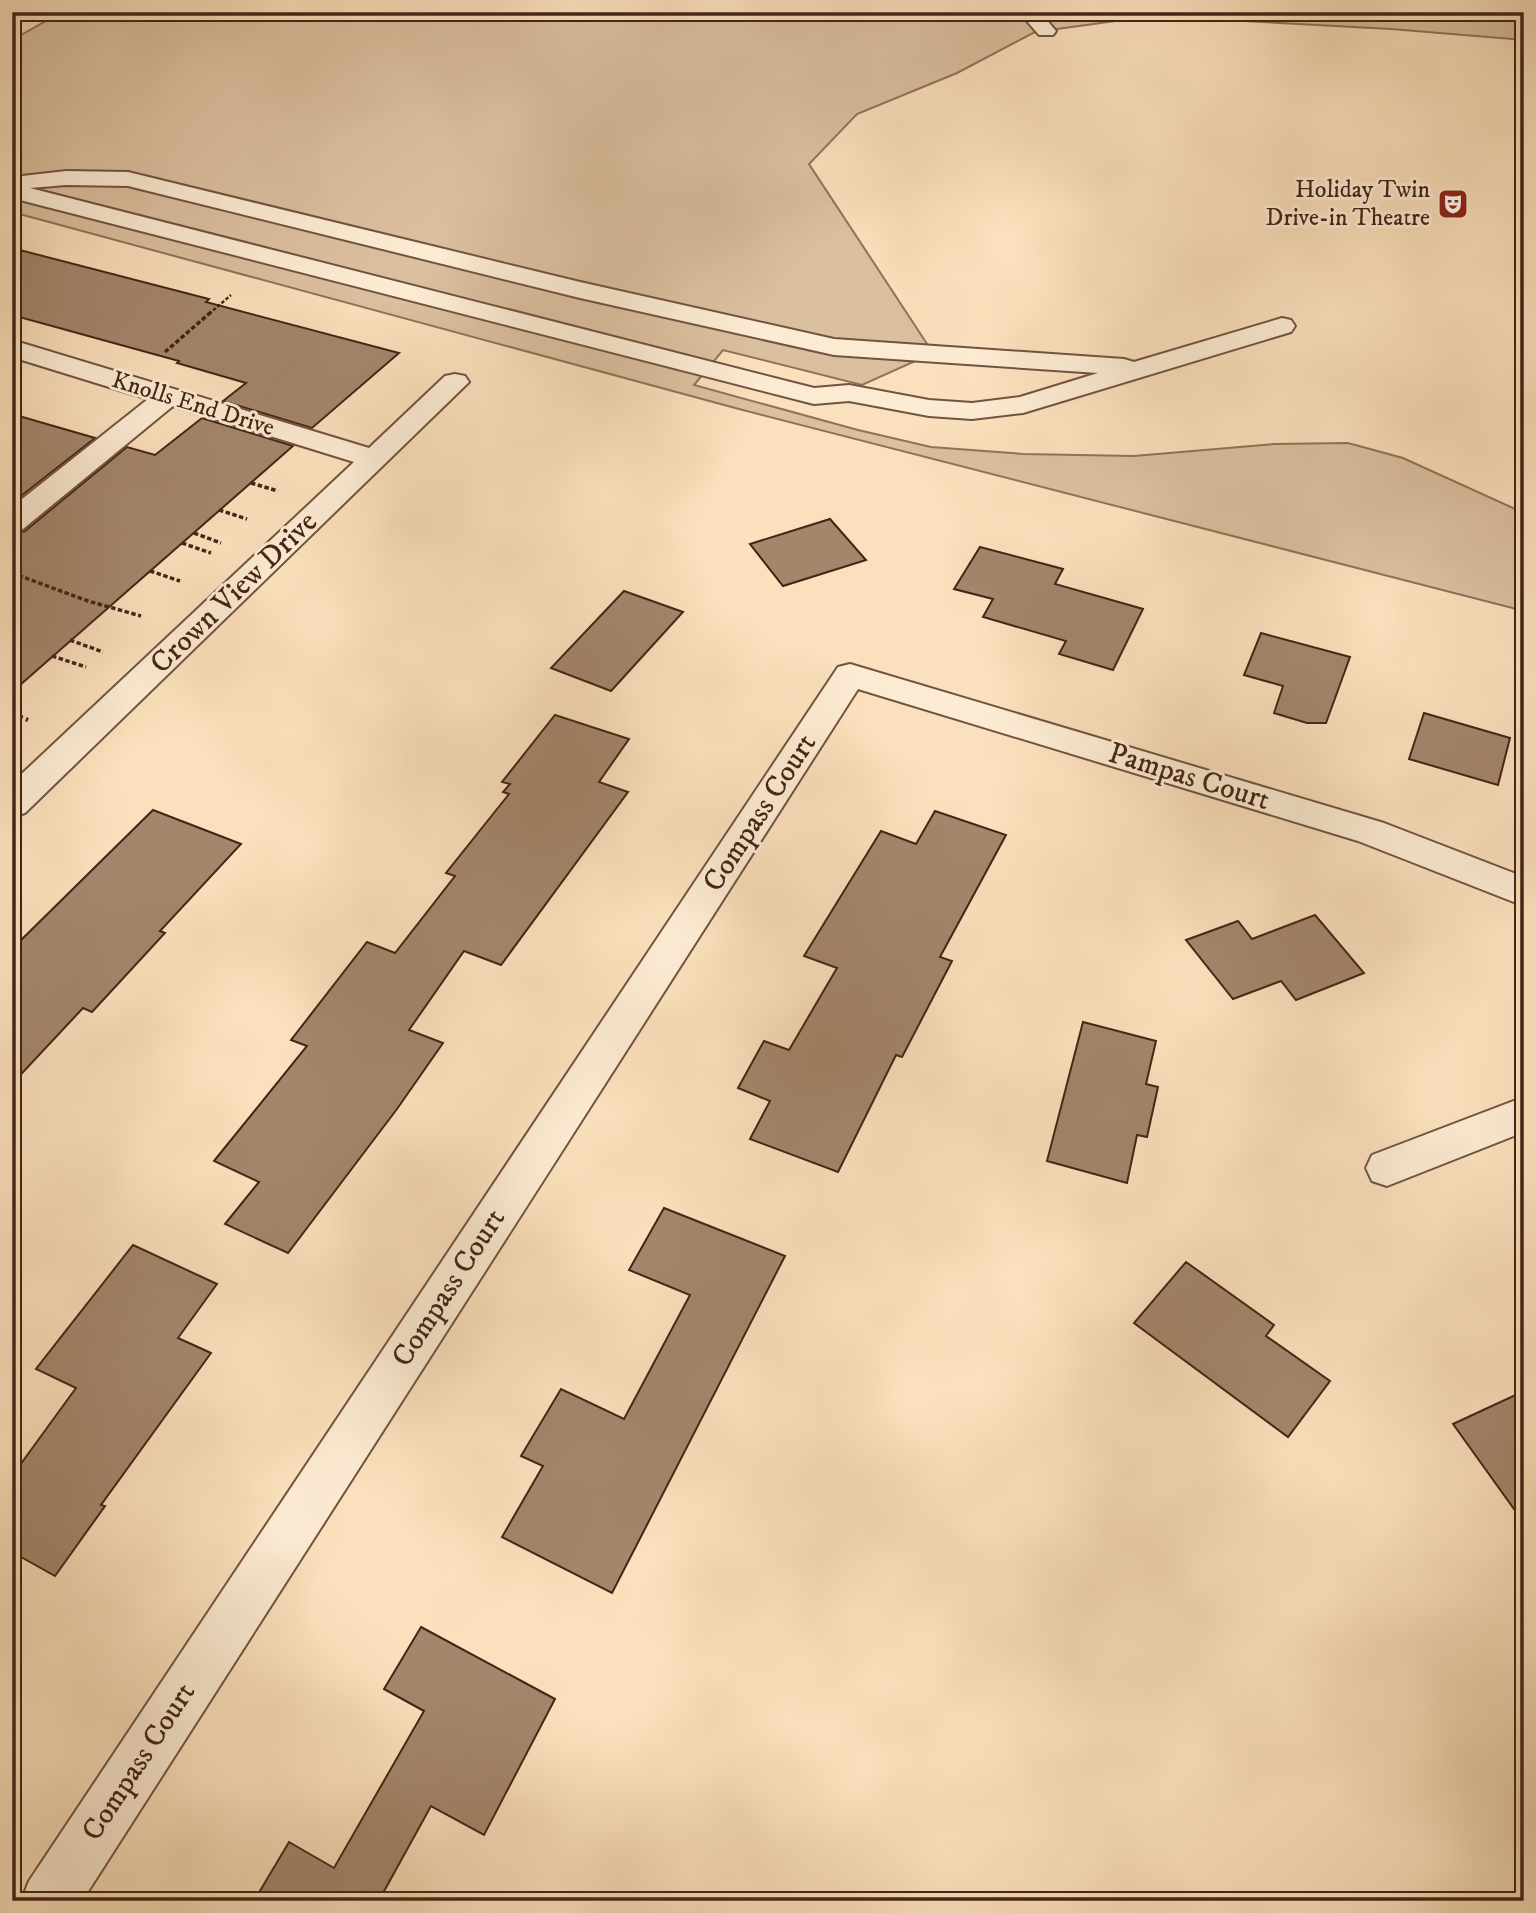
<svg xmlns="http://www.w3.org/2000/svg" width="1536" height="1913" font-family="'IM FELL DW Pica',serif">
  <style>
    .green { fill: #dbc0a0; stroke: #90725b; stroke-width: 2 }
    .building { fill: #a3866c; stroke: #442416; stroke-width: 2 }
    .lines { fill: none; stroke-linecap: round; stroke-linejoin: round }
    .minor-casing { stroke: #725340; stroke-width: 4 }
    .major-casing { stroke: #442416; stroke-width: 4 }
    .path-far2 { stroke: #442416; stroke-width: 2.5; stroke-dasharray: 3.5 2; stroke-linecap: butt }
    .path-far1 { stroke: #442416; stroke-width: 3.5; stroke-dasharray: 4.5 2.5; stroke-linecap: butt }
    .path { stroke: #442416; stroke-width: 4.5; stroke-dasharray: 5 3.5; stroke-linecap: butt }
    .minor { fill: #fcebd3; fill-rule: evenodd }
    .major { fill: #fae0bc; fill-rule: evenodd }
    .labels { text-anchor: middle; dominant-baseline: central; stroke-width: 6; stroke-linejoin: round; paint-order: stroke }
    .far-poi-label { font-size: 24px; fill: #442416; stroke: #fcebd3; text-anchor: end }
    .far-street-label { font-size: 24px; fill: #442416; stroke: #fcebd3 }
    .street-label { font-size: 30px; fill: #442416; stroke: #fcebd3 }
  </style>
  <rect width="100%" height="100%" fill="#fae0bc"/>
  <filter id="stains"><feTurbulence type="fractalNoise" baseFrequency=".00286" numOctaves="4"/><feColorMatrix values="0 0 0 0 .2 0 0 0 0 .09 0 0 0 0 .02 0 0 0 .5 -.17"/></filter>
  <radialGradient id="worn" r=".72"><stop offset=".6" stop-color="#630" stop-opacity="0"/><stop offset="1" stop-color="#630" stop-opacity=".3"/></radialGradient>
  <!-- green -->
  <path class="green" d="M62 12H1524V40L1391 29 1152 16 1035 32 957 73 857 114 809 164 933 353 862 385 723 350 694 385 858 430 931 447 1023 454 1134 456 1274 444 1348 443 1403 458 1524 513V611L739 409 12 212V40Z"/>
  <!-- building -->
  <g class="building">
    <path d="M12 248 209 299 206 302 399 353 312 428 223 401 246 383 177 363 179 361 12 315Z"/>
    <path d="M12 414 95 438 12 503Z"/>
    <path d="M202 418 293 446 12 692V534L25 531 127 447 155 455Z"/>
    <path d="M830 519 866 560 783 586 750 544Z"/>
    <path d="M980 547 1063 569 1055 584 1143 609 1113 670 1059 654 1066 641 983 617 993 599 954 589Z"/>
    <path d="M624 591 683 612 611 691 551 668Z"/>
    <path d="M1261 633 1350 657 1326 723H1307L1274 713 1283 686 1244 675Z"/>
    <path d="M1424 713 1510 738 1498 785 1409 759Z"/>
    <path d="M555 715 629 739 599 782 628 792 501 965 464 951 409 1030 443 1043 397 1109 288 1253 225 1224 259 1182 214 1161 307 1046 291 1040 367 942 395 953 455 876 446 873 509 794 503 792 510 784 502 782Z"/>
    <path d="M153 810 241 844 160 931 165 933 92 1012 83 1008 12 1084V949Z"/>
    <path d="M935 811 1006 835 940 957 952 961 902 1057 896 1055 838 1172 750 1139 770 1101 738 1088 764 1041 789 1050 837 968 804 956 881 831 916 844Z"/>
    <path d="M1315 915 1364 973 1296 1000 1281 981 1233 999 1186 940 1238 921 1252 939Z"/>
    <path d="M1083 1022 1156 1041 1146 1084 1158 1087 1147 1137 1137 1135 1127 1183 1047 1161Z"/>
    <path d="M664 1208 785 1256 612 1593 502 1537 543 1466 521 1456 561 1389 624 1419 690 1295 629 1270Z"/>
    <path d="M133 1245 217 1284 178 1338 211 1353 101 1505 105 1506 55 1576 12 1552V1476L76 1388 36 1369Z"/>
    <path d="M1186 1262 1274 1325 1266 1336 1330 1381 1288 1437 1134 1323Z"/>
    <path d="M1524 1391V1523L1453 1424Z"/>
    <path d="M421 1627 555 1699 484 1835 431 1806 382 1895 392 1901H254L289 1842 334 1868 424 1711 384 1689Z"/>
  </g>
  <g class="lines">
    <!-- minor casing -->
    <g class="minor-casing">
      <g id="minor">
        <path d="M1019 12H1040L1056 31 1053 35H1039Z"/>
        <path d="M66 171 128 172 580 282 834 339 1124 359 1134 362 1282 318 1291 320 1295 326 1291 332 1023 413 972 419 929 416 849 401 814 404 12 198 13 177ZM66 185 128 186 580 298 834 355 1098 373 1020 397 972 403 929 400 849 385 814 388 30 188Z"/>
        <path d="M12 340 369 448 445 376 455 374 465 376 469 382 25 813 12 817V783L354 462 173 406 23 529 12 531V507L148 399 12 357Z"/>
        <path d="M850 664 1384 823 1524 877V906L1358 841 858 689 82 1901H21L29 1881 838 667Z"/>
        <path d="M1524 1097V1132L1387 1186 1372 1181 1366 1168 1372 1155Z"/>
      </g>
    </g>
    <!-- major casing -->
    <g class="major-casing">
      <path id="major" d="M12 12H32L29 16 12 23Z"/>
    </g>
    <!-- path-far2 -->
    <path class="path-far2" d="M209 314 231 295"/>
    <!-- path-far1 -->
    <g class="path-far1">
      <path d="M165 352 211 312"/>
      <path d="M251 483 278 491"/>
      <path d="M219 510 247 519"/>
      <path d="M194 533 221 543"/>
      <path d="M182 543 211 553"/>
      <path d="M150 571 180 581"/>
      <path d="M12 573 88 601 141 616"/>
      <path d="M70 640 103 652"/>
      <path d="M52 656 86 667"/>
      <path d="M12 714 22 718"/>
    </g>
    <!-- path -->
    <path class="path" d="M18 716 28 720"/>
    <!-- minor -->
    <use href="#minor" class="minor"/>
    <!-- major -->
    <use href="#major" class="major"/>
  </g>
  <!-- icons -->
  <defs>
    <g id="theatre-square" transform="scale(1.575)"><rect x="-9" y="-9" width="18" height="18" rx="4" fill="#8f2418" stroke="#fcebd3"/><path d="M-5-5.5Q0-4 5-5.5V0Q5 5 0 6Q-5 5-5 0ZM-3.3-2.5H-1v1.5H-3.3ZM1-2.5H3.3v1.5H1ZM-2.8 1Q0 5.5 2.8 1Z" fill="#fff"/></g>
  </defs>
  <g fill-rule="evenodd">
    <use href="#theatre-square" x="1453" y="204"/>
  </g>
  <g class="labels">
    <!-- far-poi labels -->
    <g class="far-poi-label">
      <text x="1430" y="190">Holiday Twin<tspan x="1430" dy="28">Drive-in Theatre</tspan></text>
    </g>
    <!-- far-street labels -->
    <g class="far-street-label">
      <text transform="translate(193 404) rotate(17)">Knolls End Drive</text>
    </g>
    <!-- street labels -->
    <g class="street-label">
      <text transform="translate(234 593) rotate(-44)">Crown View Drive</text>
      <text transform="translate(1189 777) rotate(17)">Pampas Court</text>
      <text transform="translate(760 813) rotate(-57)">Compass Court</text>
      <text transform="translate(449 1288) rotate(-57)">Compass Court</text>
      <text transform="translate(139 1762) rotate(-57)">Compass Court</text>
    </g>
  </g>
  <!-- margin -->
  <rect width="1536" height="1913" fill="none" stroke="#fae0bc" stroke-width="42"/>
  <rect x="14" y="14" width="1508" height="1885" fill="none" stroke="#442416" stroke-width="3.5"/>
  <rect x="21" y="21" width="1494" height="1871" fill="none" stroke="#442416" stroke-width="2"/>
  <rect width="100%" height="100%" filter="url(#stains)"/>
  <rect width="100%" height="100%" fill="url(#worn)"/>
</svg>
